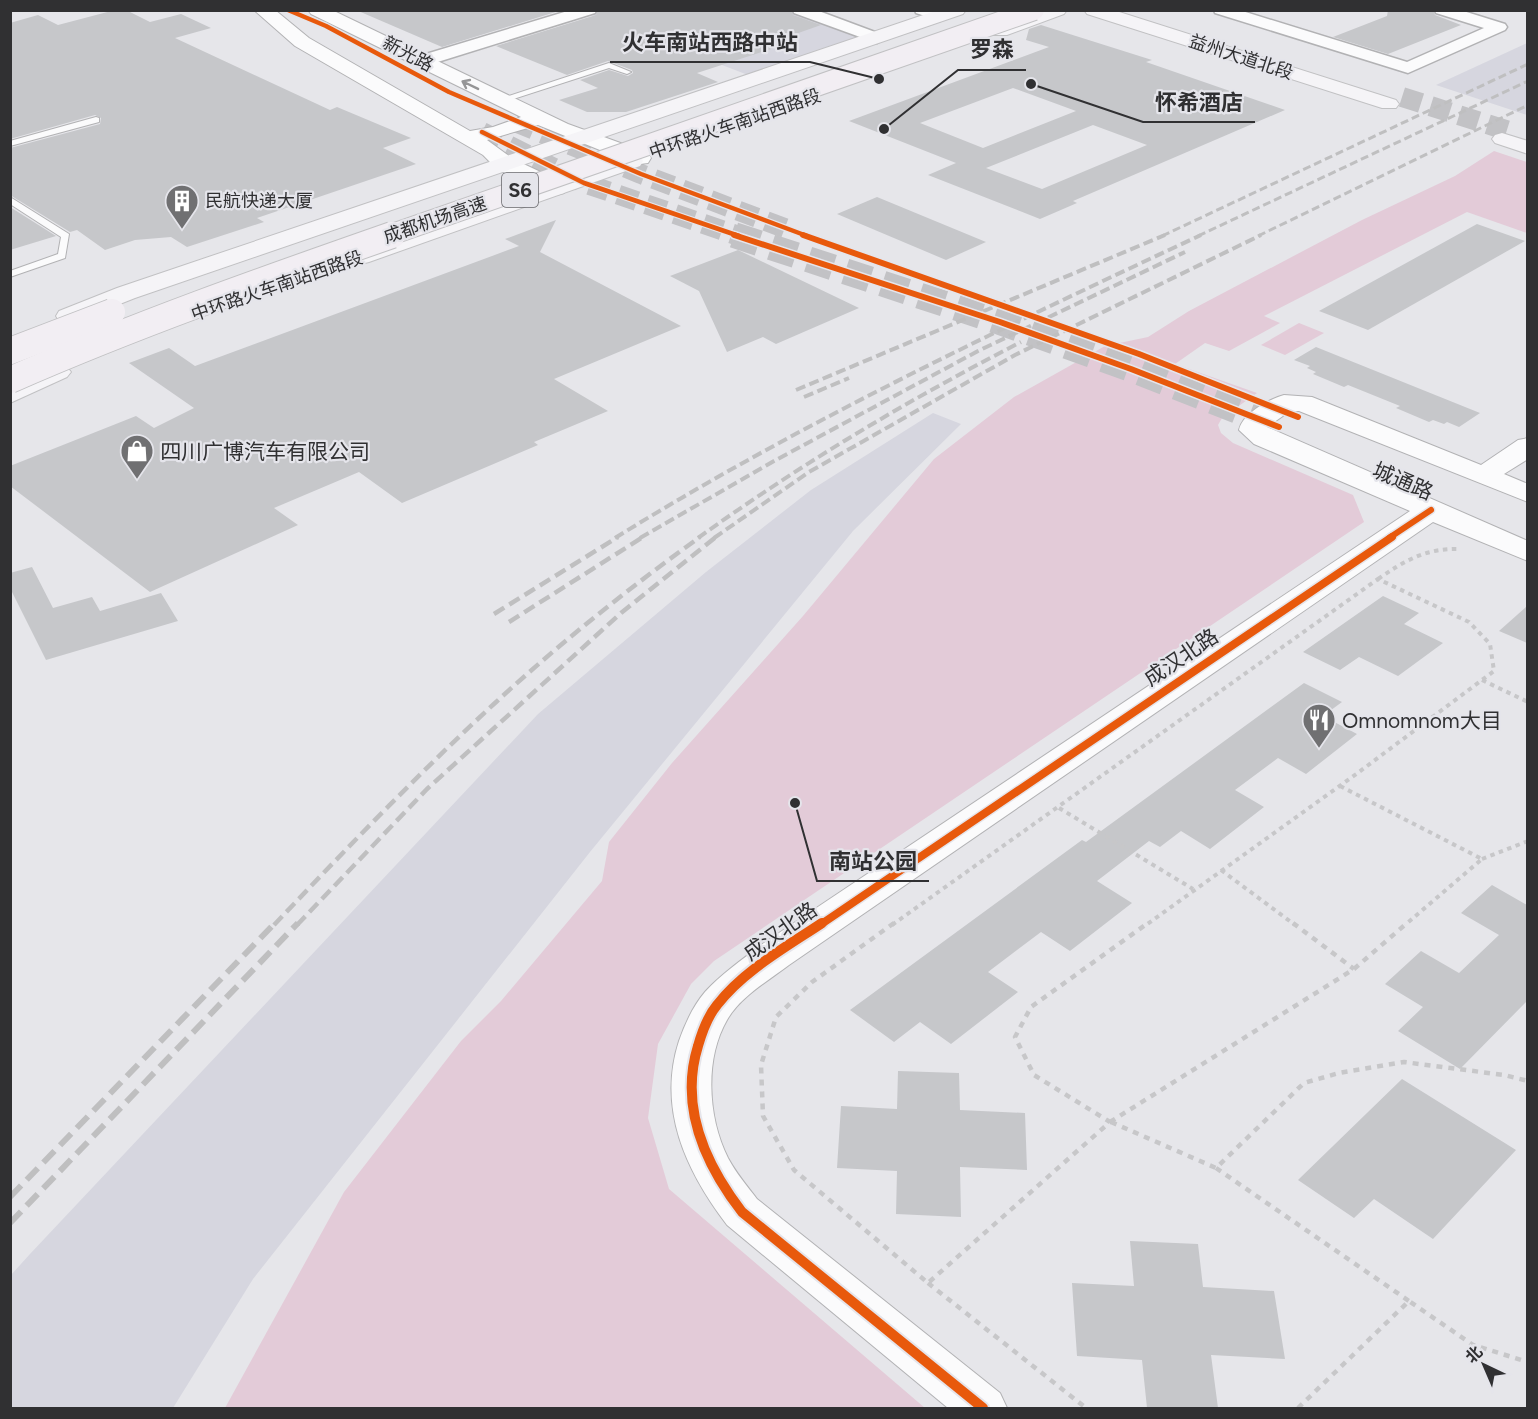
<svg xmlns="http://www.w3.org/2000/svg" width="1538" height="1419" font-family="Figtree,'Noto Sans SC',sans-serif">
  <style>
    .built { fill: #d6d6df }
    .green { fill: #e3cbd8 }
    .building { fill: #c6c7ca; fill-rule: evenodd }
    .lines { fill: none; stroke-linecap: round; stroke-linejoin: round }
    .secondary-tunnel-far1 { stroke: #c2c2c5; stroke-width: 20; stroke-dasharray: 20 10; stroke-linecap: butt }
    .secondary-tunnel { stroke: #c2c2c5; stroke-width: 26; stroke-dasharray: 26 13; stroke-linecap: butt }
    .primary-tunnel { stroke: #c2c2c5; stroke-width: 20; stroke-dasharray: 20 10; stroke-linecap: butt }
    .lane-casing { stroke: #b2b2b4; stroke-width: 2 }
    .street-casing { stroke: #b2b2b4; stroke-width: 3 }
    .secondary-casing { stroke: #b2b2b4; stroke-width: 2 }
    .primary-casing { stroke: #c1c1c3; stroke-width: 2 }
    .path-far1 { stroke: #c7c7c9; stroke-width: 4; stroke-dasharray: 4.5 4.5; stroke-linecap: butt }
    .path { stroke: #c7c7c9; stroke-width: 4.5; stroke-dasharray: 6 6; stroke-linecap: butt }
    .lane { fill: #fbfbfc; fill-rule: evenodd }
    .street { fill: #fbfbfc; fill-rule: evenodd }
    .secondary { fill: #fbfbfc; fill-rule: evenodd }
    .primary { fill: #f5f4f7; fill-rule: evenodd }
    .rail-far3 { stroke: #bfbfc0; stroke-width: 3; stroke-dasharray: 8 4; stroke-linecap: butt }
    .rail-far2 { stroke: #bfbfc0; stroke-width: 4; stroke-dasharray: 10 4.5; stroke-linecap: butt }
    .rail-far1 { stroke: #bfbfc0; stroke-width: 4.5; stroke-dasharray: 12 6; stroke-linecap: butt }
    .rail { stroke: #bfbfc0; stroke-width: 6; stroke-dasharray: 16 8; stroke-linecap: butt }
    .highway-bridge-far1-casing { stroke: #c1c1c3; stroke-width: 22; stroke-linecap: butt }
    .highway-bridge-casing { stroke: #c1c1c3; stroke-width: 28; stroke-linecap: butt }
    .highway-bridge-far1 { stroke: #f2eef3; stroke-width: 20 }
    .highway-bridge { stroke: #f2eef3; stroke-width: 26 }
    .cycleway-far3-casing { stroke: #e5e5eb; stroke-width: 7 }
    .cycleway-far2-casing { stroke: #e5e5eb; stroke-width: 9 }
    .cycleway-far1-casing { stroke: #e5e5eb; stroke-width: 11 }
    .cycleway-casing { stroke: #e5e5eb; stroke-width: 14 }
    .cycleway-far3 { stroke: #e8590c; stroke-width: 4.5 }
    .cycleway-far2 { stroke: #e8590c; stroke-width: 6 }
    .cycleway-far1 { stroke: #e8590c; stroke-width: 8 }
    .cycleway { stroke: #e8590c; stroke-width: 10 }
    .oneway { stroke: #969697 }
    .labels { text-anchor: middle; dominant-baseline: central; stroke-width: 4.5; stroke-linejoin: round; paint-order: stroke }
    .far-street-label { font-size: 18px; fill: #303032; stroke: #e5e5eb }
    .far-poi-label { font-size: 18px; fill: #303032; stroke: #e5e5eb; text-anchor: start }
    .shield { fill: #e5e5eb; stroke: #66666a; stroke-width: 1.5 }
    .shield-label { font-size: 20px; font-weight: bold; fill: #303032 }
    .poi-label { font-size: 21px; fill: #303032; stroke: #e5e5eb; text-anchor: start }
    .street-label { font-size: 21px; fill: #303032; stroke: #e5e5eb }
    .leader { fill: none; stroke: #303032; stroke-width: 2 }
    .callout-dot { fill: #303032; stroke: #e5e5eb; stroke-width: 2 }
    .callout-label { font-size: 22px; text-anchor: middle; font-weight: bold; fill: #303032; stroke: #e5e5eb; stroke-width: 4.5; stroke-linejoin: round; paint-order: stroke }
  </style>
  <rect width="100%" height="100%" fill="#e6e6ea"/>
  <!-- built -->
  <g class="built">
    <path d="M600 10 814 11 877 32 748 75 589 14Z"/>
    <path d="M1527 43V115L1436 85Z"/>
    <path d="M933 413 961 424 853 531 590 852 253 1279 173 1408H11V1275L30 1254 538 714 706 572 811 490Z"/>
  </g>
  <!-- green -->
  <g class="green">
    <path d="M1494 151 1527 162V233L1467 212 1264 316 1280 323 1229 351 1205 343 1175 364 1257 393 1222 418 1218 425 1221 433 1233 443 1353 495 1364 522 714 961 691 984 658 1044 648 1118 669 1189 925 1408H225L344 1192 461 1041 501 1001 602 881 609 842 672 763 803 616 934 459 1014 397 1105 346 1148 337 1189 311 1362 220 1455 176Z"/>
    <path d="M1299 323 1324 333 1285 355 1261 345Z"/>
  </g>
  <!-- building -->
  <g class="building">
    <path d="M115 10H126L150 22 181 14 211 28 175 38 330 110 337 107 411 138 383 148 416 164 257 218 264 222 187 247 171 237 135 240 105 250 77 230 70 232 10 195V148L100 124 101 118 95 115 10 139V23L38 15 58 25Z"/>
    <path d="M356 10H562L442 47Z"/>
    <path d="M598 10H791L793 15 821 25 787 37 796 41 697 73 718 82 626 112H587L559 100 598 88 580 80 609 70 628 76 633 73 632 70 608 61 567 75 496 46 596 15Z"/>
    <path d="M1388 10H1433L1435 15 1461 25 1388 54 1333 37 1387 16Z"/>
    <path d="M1041 25 1152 60 1146 62 1285 110 1073 201 1077 203 1040 219 928 175 956 163 849 121 1049 47 1026 40 1029 29ZM1013 88 1076 111 983 148 920 123ZM1093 125 1147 145 1042 189 986 168Z"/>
    <path d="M877 197 986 242 946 260 837 214Z"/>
    <path d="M10 207 56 236 10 250Z"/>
    <path d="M556 220 540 252 681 326 554 379 608 411 534 442 538 445 402 503 359 472 274 508 298 525 150 592 10 486V466L136 416 154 428 194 408 129 363 169 348 195 366 519 246 505 239Z"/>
    <path d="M1477 224 1525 241 1368 330 1319 311Z"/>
    <path d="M738 250 859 308 776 344 763 337 727 352 699 291 670 276Z"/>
    <path d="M1316 347 1480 413 1459 427 1447 422 1444 424 1433 420 1429 422 1396 408 1400 406 1348 385 1344 387 1313 374 1316 372 1307 368 1310 366 1294 360Z"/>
    <path d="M32 567 53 608 92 597 100 611 161 593 178 621 46 660 10 588V573Z"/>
    <path d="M1383 596 1419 613 1404 624 1443 643 1398 676 1359 657 1340 670 1303 652Z"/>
    <path d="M1527 606V643L1499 631Z"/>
    <path d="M1304 683 1342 702 1323 716 1357 734 1306 774 1278 758 1235 790 1264 807 1210 849 1181 831 1160 847 1149 841 1097 881 1132 903 1070 951 1041 932 988 972 1018 992 951 1044 920 1022 894 1042 850 1010 1082 840 1086 842Z"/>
    <path d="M1492 885 1527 905V1001L1460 1069 1398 1031 1423 1007 1385 984 1421 951 1459 973 1499 935 1461 913Z"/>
    <path d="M898 1071 959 1073 960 1110 1025 1113 1027 1170 960 1167 961 1217 896 1214 897 1171 837 1168 841 1106 897 1109Z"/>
    <path d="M1402 1079 1516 1150 1433 1239 1374 1199 1354 1218 1298 1180Z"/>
    <path d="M1130 1241 1198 1244 1203 1287 1274 1291 1285 1359 1211 1355 1218 1408H1147L1142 1360 1077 1356 1072 1283 1134 1286Z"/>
  </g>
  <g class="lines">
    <!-- secondary-tunnel-far1 -->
    <g class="secondary-tunnel-far1">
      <path d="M515 122 641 174 787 229"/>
      <path d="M482 132 584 183 739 236"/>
    </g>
    <!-- secondary-tunnel -->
    <path class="secondary-tunnel" d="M734 235 1000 322 1131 369 1279 427"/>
    <!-- primary-tunnel -->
    <path class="primary-tunnel" d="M1402 97 1515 133"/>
    <!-- lane casing -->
    <g class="lane-casing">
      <g id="lane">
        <path d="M609 63 631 72 627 74 609 68 504 102 497 100Z"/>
        <path d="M96 117 99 118V122L10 146V141Z"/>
        <path d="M10 197 69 234 65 258 10 277V271L58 254 61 237 10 204Z"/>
      </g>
    </g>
    <!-- street casing -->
    <g class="street-casing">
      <g id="street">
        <path d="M571 10H596L595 13 428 65 422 66 414 61 416 57Z"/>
        <path d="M793 10H816L883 35 885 38 877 43 871 41 794 13Z"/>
        <path d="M915 10H939L948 16 940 21 916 13Z"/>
        <path d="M1214 10H1239L1407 62 1484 28 1436 13 1435 10H1460L1505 24 1507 27 1505 30 1408 73 1215 13Z"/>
      </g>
    </g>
    <!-- secondary casing -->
    <g class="secondary-casing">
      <g id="secondary">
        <path d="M254 10H275L309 38 470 131 493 127 521 117 311 14 308 10H332L568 124 648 153 651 158 648 163 640 164 632 163 538 125 487 140 513 159 564 183 567 188 564 193 556 195 548 193 497 169 483 155 295 46Z"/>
        <path d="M1284 395 1312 397 1481 465 1518 440 1528 438V459L1504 474 1528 484V502L1299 411H1290L1267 427 1528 541V561L1433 522 789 965C768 981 740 997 727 1020 704 1060 708 1118 728 1158 736 1173 747 1186 757 1199L1000 1393 1007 1408H948L727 1225C686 1171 657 1109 679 1041 685 1024 693 1006 705 992 721 974 742 960 761 945L1410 511 1254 444 1239 430C1242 414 1269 399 1284 395Z"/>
      </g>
    </g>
    <!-- primary casing -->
    <g class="primary-casing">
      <g id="primary">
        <path d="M938 10H966L963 14 135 298 77 321 68 323 59 321 56 316 59 311 117 288Z"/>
        <path d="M1040 10H1067L1064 14 1007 35H993L991 31 993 27Z"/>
        <path d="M1084 10H1113L1396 100 1399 104 1396 108H1382L1087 14Z"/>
        <path d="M1502 133 1528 141V154L1495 143 1492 139 1495 135Z"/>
        <path d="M632 155 640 156 643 161 640 166 369 262 361 264 353 262 349 257 353 252Z"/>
        <path d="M58 364 67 367 71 372 67 377 10 403V385Z"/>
      </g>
    </g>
    <!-- path-far1 -->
    <g class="path-far1">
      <path d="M1378 579C1404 561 1426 548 1459 549"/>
      <path d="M1482 680 1528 702"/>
      <path d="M1340 786 1482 859 1405 925"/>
      <path d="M1059 808 1193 889"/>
      <path d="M1482 859 1528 841"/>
      <path d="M1221 870 1295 925"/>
      <path d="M892 925 1378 579 1469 622 1490 644 1494 671 1359 772 1146 925"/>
    </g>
    <!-- path -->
    <g class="path">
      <path d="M894 923 812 982 776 1017 761 1065 763 1116 794 1170 928 1283 1110 1122 1034 1075 1015 1037 1031 1007 1148 923"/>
      <path d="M1293 923 1354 969"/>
      <path d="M1110 1122 1354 969 1407 923"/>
      <path d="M1111 1122 1216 1168 1304 1083 1339 1073 1404 1062 1504 1075 1528 1081"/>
      <path d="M1216 1168 1409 1301"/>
      <path d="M928 1283 1086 1408"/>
      <path d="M1298 1408 1409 1301 1473 1345 1528 1362"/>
    </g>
    <!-- lane -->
    <use href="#lane" class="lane"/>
    <!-- street -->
    <use href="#street" class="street"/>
    <!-- secondary -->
    <use href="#secondary" class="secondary"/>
    <!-- primary -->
    <use href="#primary" class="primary"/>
    <!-- rail-far3 -->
    <g class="rail-far3">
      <path d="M1162 236 1528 64"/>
      <path d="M1198 236 1528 81"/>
      <path d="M1258 236 1528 105"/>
    </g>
    <!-- rail-far2 -->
    <g class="rail-far2">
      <path d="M796 390 1165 235"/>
      <path d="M804 397 849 378"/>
      <path d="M615 538C802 422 1002 328 1201 235"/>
      <path d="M640 538 774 461 978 351 1185 252"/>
      <path d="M698 538C801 464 908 400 1021 342"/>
      <path d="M714 538 809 472 1015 355 1261 235"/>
    </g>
    <!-- rail-far1 -->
    <g class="rail-far1">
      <path d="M494 614 618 537"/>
      <path d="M509 622 643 537"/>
      <path d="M274 925C346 849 418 774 495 703 560 643 629 588 700 537"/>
      <path d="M297 925 427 789 621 613 716 537"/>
    </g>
    <!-- rail -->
    <g class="rail">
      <path d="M10 1197 275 923"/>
      <path d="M10 1223 298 923"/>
    </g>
    <!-- highway-bridge-far1 casing -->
    <g class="highway-bridge-far1-casing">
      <path id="highway-bridge-far1" d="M387 236 1034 10"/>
    </g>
    <!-- highway-bridge casing -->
    <g class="highway-bridge-casing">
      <g id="highway-bridge">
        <path d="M10 351 112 312"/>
        <path d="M10 380C135 325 263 280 392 235"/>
      </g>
    </g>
    <!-- highway-bridge-far1 -->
    <use href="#highway-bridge-far1" class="highway-bridge-far1"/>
    <!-- highway-bridge -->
    <use href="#highway-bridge" class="highway-bridge"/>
    <!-- cycleway-far3 casing -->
    <g class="cycleway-far3-casing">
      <g id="cycleway-far3">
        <path d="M288 10 326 26 449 92 641 174 807 236"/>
        <path d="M482 132 584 183 739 236"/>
      </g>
    </g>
    <!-- cycleway-far2 casing -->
    <g class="cycleway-far2-casing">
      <g id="cycleway-far2">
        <path d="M734 235 1000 322 1131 369 1279 427"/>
        <path d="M803 235 1139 354 1298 417"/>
        <path d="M1389 538 1431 510"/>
      </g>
    </g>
    <!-- cycleway-far1 casing -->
    <g class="cycleway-far1-casing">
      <path id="cycleway-far1" d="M820 925 1392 537"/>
    </g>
    <!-- cycleway casing -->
    <g class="cycleway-casing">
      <path id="cycleway" d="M822 923C786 947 743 971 717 1005 707 1017 702 1032 698 1046 679 1107 705 1164 742 1212L983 1408"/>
    </g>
    <!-- cycleway-far3 -->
    <use href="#cycleway-far3" class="cycleway-far3"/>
    <!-- cycleway-far2 -->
    <use href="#cycleway-far2" class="cycleway-far2"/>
    <!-- cycleway-far1 -->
    <use href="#cycleway-far1" class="cycleway-far1"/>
    <!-- cycleway -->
    <use href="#cycleway" class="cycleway"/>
  </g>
  <!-- one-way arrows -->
  <defs><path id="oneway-shaft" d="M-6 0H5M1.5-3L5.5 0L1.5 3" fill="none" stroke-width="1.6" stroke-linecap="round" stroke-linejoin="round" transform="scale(1.5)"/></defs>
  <use class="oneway" href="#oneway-shaft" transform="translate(470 85) rotate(-154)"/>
  <!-- icons -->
  <defs>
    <g id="building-pin" transform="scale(1.725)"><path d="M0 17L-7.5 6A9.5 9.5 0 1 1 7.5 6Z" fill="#707072" stroke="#e5e5eb"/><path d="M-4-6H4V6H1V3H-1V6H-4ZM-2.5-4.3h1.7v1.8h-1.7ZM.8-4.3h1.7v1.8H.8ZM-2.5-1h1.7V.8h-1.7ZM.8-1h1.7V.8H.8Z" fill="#fff"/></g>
    <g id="shop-pin" transform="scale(1.725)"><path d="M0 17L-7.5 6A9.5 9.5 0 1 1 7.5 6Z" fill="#707072" stroke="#e5e5eb"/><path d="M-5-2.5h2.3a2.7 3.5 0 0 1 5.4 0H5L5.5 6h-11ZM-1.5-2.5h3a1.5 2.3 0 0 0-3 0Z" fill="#fff"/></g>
    <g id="restaurant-pin" transform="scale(1.725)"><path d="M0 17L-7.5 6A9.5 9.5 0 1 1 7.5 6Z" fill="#707072" stroke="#e5e5eb"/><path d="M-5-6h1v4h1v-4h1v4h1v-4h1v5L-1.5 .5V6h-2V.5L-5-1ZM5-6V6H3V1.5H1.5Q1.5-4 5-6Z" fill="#fff"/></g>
  </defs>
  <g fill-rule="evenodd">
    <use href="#building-pin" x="182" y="201"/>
    <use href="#shop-pin" x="137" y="451"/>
    <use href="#restaurant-pin" x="1319" y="720"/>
  </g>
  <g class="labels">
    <!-- far-street labels -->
    <g class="far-street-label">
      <text transform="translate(408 54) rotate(28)">新光路</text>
      <text transform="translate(1241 57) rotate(18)">益州大道北段</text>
      <text transform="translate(735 124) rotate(-19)">中环路火车南站西路段</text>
      <text transform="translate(435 220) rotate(-19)">成都机场高速</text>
      <text transform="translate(277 286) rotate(-19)">中环路火车南站西路段</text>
    </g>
    <!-- far-poi labels -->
    <g class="far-poi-label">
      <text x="205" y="201">民航快递大厦</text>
    </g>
    <!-- shield labels -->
    <rect class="shield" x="502" y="173" width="36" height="34" rx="4.5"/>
    <g class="shield-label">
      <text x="520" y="190">S6</text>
    </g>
    <!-- poi labels -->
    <g class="poi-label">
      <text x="160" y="451">四川广博汽车有限公司</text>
      <text x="1342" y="720">Omnomnom大目</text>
    </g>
    <!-- street labels -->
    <g class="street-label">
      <text transform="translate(1403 481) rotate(23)">城通路</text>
      <text transform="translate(1181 657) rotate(-34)">成汉北路</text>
      <text transform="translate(780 931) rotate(-35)">成汉北路</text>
    </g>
  </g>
  <!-- callouts -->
  <path class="leader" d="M879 79L810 62H610M884 129L958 70H1026M1031 84L1143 122H1255M795 803L817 881H929"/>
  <g class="callout-dot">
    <circle cx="879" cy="79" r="6"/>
    <circle cx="884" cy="129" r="6"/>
    <circle cx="1031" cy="84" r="6"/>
    <circle cx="795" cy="803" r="6"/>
  </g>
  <g class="callout-label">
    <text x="710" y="50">火车南站西路中站</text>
    <text x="992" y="57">罗森</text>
    <text x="1199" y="110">怀希酒店</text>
    <text x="873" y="869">南站公园</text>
  </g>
  <!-- border -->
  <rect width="1538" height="1419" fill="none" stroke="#303032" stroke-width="24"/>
  <!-- north arrow -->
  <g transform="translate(1484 1365) rotate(316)" stroke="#e5e5eb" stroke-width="4.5" paint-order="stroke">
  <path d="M0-4.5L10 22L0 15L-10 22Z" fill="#303032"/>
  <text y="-9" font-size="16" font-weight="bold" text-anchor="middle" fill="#303032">北</text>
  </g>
</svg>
